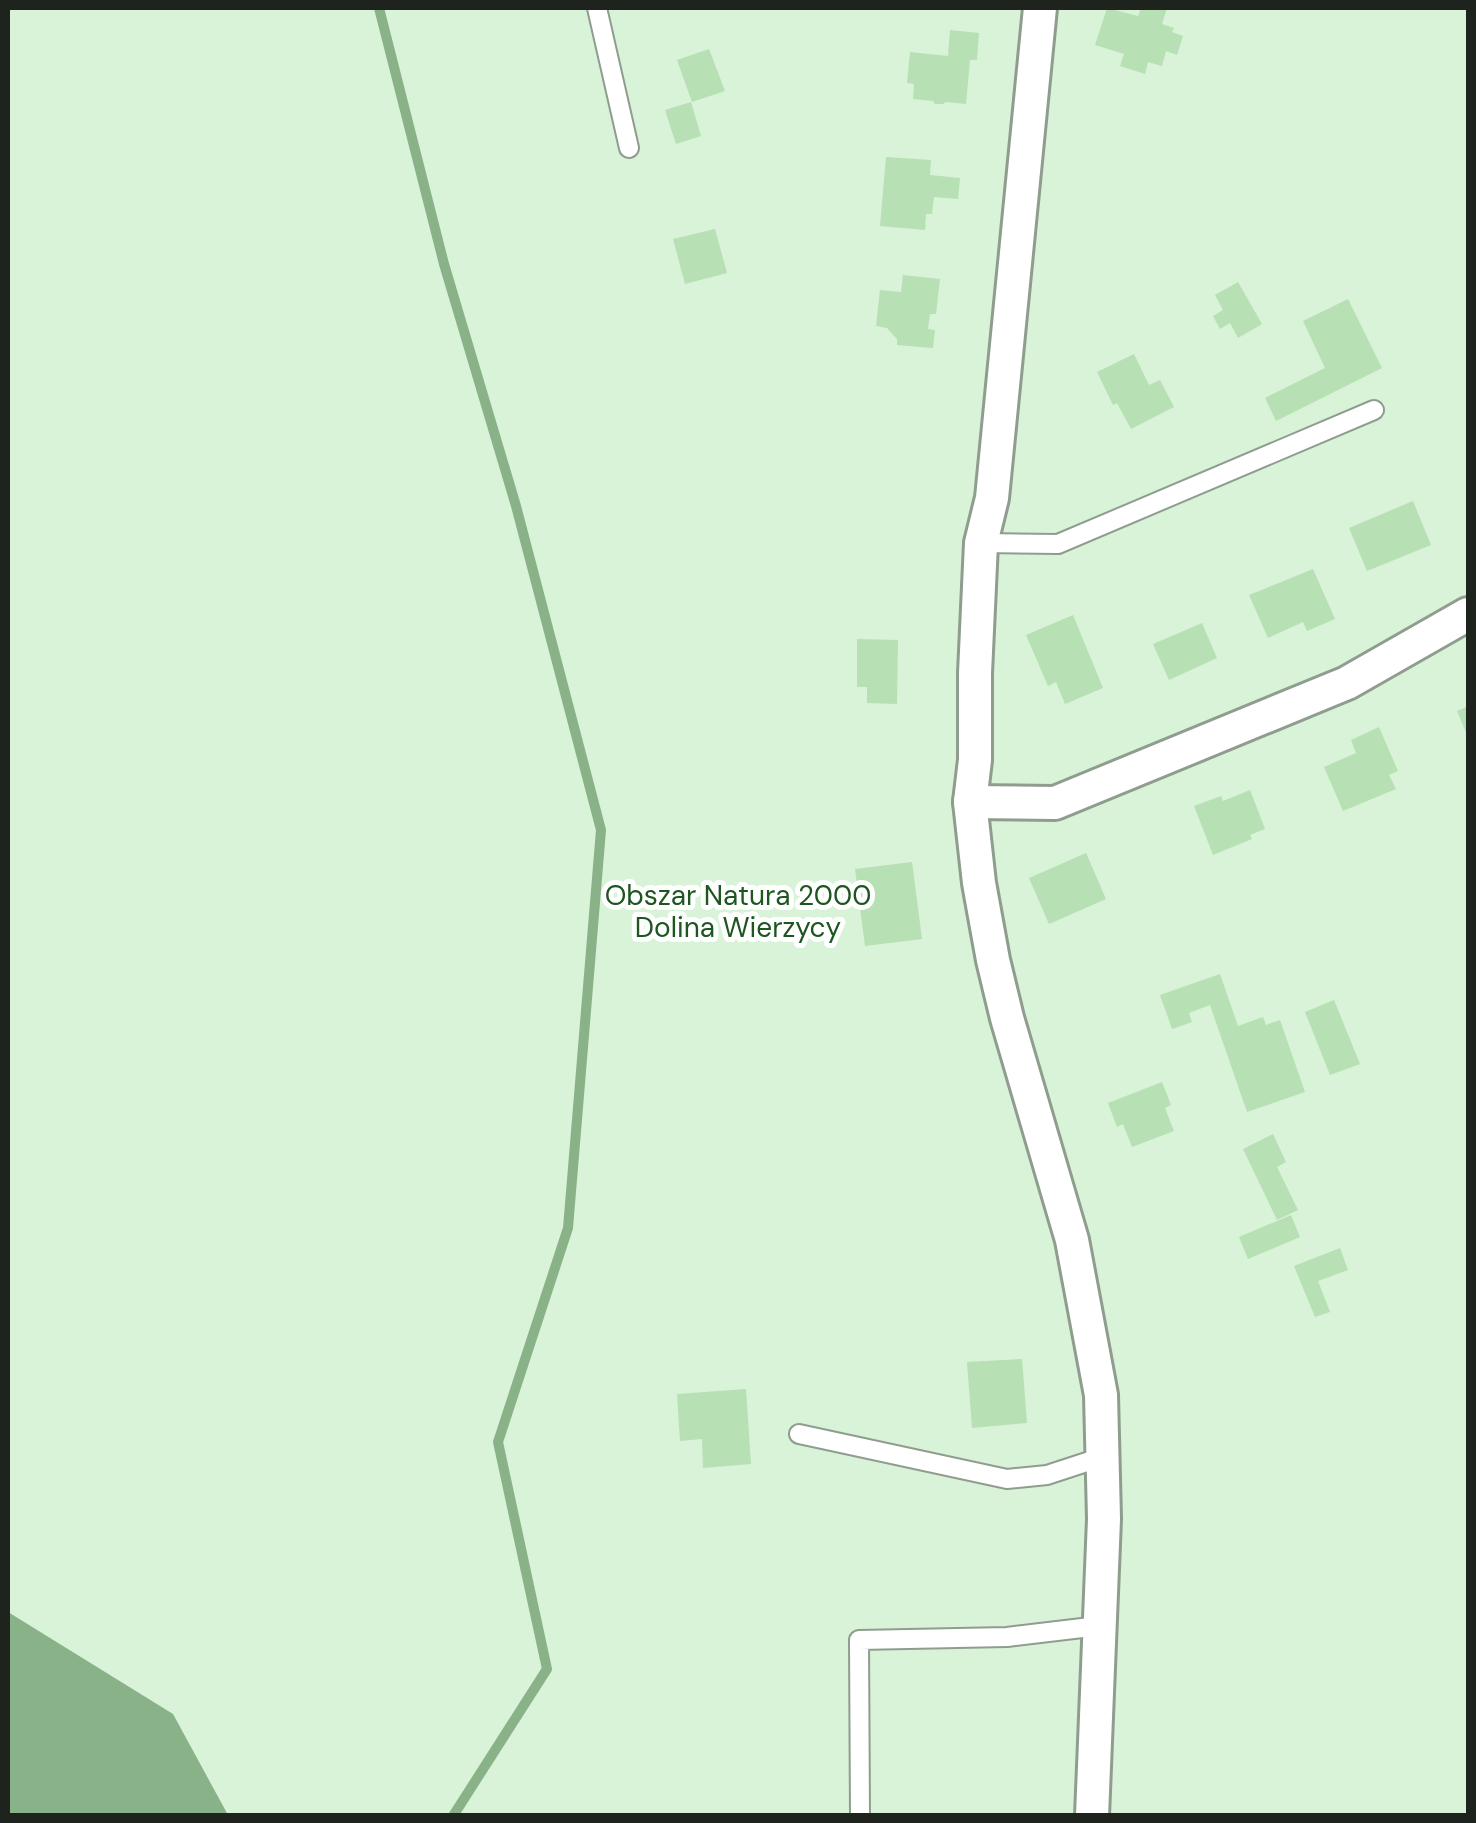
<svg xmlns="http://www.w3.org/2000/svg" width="1476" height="1823" font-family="'DM Sans',sans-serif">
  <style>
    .green { fill: #d8f3d7 }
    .water { fill: #8ab289 }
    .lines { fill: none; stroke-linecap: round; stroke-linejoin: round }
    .stream { stroke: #8ab289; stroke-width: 10 }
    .building { fill: #b7e0b5 }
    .lane-casing { stroke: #8f9d8f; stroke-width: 22 }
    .street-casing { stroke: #8f9d8f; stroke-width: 38 }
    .lane { stroke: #fff; stroke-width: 18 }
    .street { stroke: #fff; stroke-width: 32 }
    .labels { text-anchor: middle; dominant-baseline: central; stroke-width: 10; stroke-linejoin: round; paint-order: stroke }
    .park-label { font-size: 28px; fill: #1e5620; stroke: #fff }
  </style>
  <rect width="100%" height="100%" fill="#f3fff3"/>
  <!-- green -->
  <path class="green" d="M8 8H1468V1815L8 1816Z"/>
  <!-- water -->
  <path class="water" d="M8 1612 173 1714 228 1815H8Z"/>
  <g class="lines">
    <!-- stream -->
    <path class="stream" d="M379 8 444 264 516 506 601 830 568 1228 498 1442 547 1669 453 1816"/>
  </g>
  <!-- building -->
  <g class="building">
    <path d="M1107 8 1138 16 1141 8H1167L1162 24 1174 28 1172 32 1183 36 1177 55 1166 51 1162 66 1148 62 1145 74 1120 66 1124 54 1095 45Z"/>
    <path d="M950 30 979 33 977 60H970L966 104 946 102 943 104H935L933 101 913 99 914 84 907 83 910 52 948 56Z"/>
    <path d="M709 49 725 91 692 102 677 60Z"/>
    <path d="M691 102 701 136 676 144 665 110Z"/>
    <path d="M886 157 931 160 930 175 960 178 958 199 934 197 932 214H926L925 230 880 226Z"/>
    <path d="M715 229 727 273 685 284 673 239Z"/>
    <path d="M903 275 940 279 936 314H930L928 329 935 330 933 348 897 345V339L887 328 876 326 880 290 901 292Z"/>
    <path d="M1238 282 1262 324 1238 338 1230 323 1220 329 1213 316 1223 310 1215 295Z"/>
    <path d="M1348 299 1382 368 1276 421 1265 398 1325 368 1303 321Z"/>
    <path d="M1134 354 1149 385 1160 380 1174 407 1131 429 1117 403 1113 405 1097 372Z"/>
    <path d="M1413 501 1431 545 1367 571 1349 528Z"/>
    <path d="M1313 569 1335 619 1307 631 1303 622 1268 638 1249 595Z"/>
    <path d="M1073 615 1103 688 1065 704 1056 682 1048 686 1026 635Z"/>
    <path d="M1202 623 1217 658 1169 680 1153 644Z"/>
    <path d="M857 639 898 640 897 704 867 703V687H857Z"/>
    <path d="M1468 706V737L1457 711Z"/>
    <path d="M1379 727 1398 771 1389 775 1396 789 1343 811 1324 767 1356 753 1351 740Z"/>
    <path d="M1250 790 1265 829 1250 835 1252 839 1213 855 1194 806 1221 796 1223 801Z"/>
    <path d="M1086 853 1106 899 1049 924 1029 878Z"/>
    <path d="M912 862 922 939 865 946 855 869Z"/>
    <path d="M1220 974 1238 1026 1263 1017 1266 1025 1280 1020 1305 1092 1247 1112 1210 1005 1189 1013 1192 1022 1172 1029 1160 995Z"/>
    <path d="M1334 1000 1360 1064 1330 1075 1305 1012Z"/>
    <path d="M1162 1082 1171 1105 1165 1108 1174 1131 1132 1147 1123 1124 1117 1127 1108 1103Z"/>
    <path d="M1273 1134 1286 1162 1277 1167 1298 1210 1277 1220 1243 1149Z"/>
    <path d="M1291 1215 1300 1237 1248 1259 1239 1237Z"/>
    <path d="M1340 1248 1348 1270 1318 1281 1330 1312 1315 1317 1294 1266Z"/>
    <path d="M1022 1359 1027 1423 972 1428 967 1362Z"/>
    <path d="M746 1389 751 1464 703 1468 702 1439 680 1441 677 1394Z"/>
  </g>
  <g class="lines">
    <!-- lane casing -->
    <g class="lane-casing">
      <g id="lane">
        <path d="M597 8 629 148"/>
        <path d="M981 543 1058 544 1374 410"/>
        <path d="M799 1434 1007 1479 1047 1475 1102 1457"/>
        <path d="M860 1816 859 1640 1007 1637 1099 1626"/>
      </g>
    </g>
    <!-- street casing -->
    <g class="street-casing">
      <g id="street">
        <path d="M1040 8 992 498 981 543 975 673V760L970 802 979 883 993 960 1007 1018 1072 1240 1101 1395 1104 1519 1092 1816"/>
        <path d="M970 802 1055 803 1347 683 1468 614"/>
      </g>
    </g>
    <!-- lane -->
    <use href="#lane" class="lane"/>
    <!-- street -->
    <use href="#street" class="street"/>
  </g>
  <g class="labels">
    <!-- park labels -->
    <g class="park-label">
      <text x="738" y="895">Obszar Natura 2000<tspan x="738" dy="32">Dolina Wierzycy</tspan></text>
    </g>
  </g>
  <!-- border -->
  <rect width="1476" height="1823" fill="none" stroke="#1e231d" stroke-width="20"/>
</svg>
